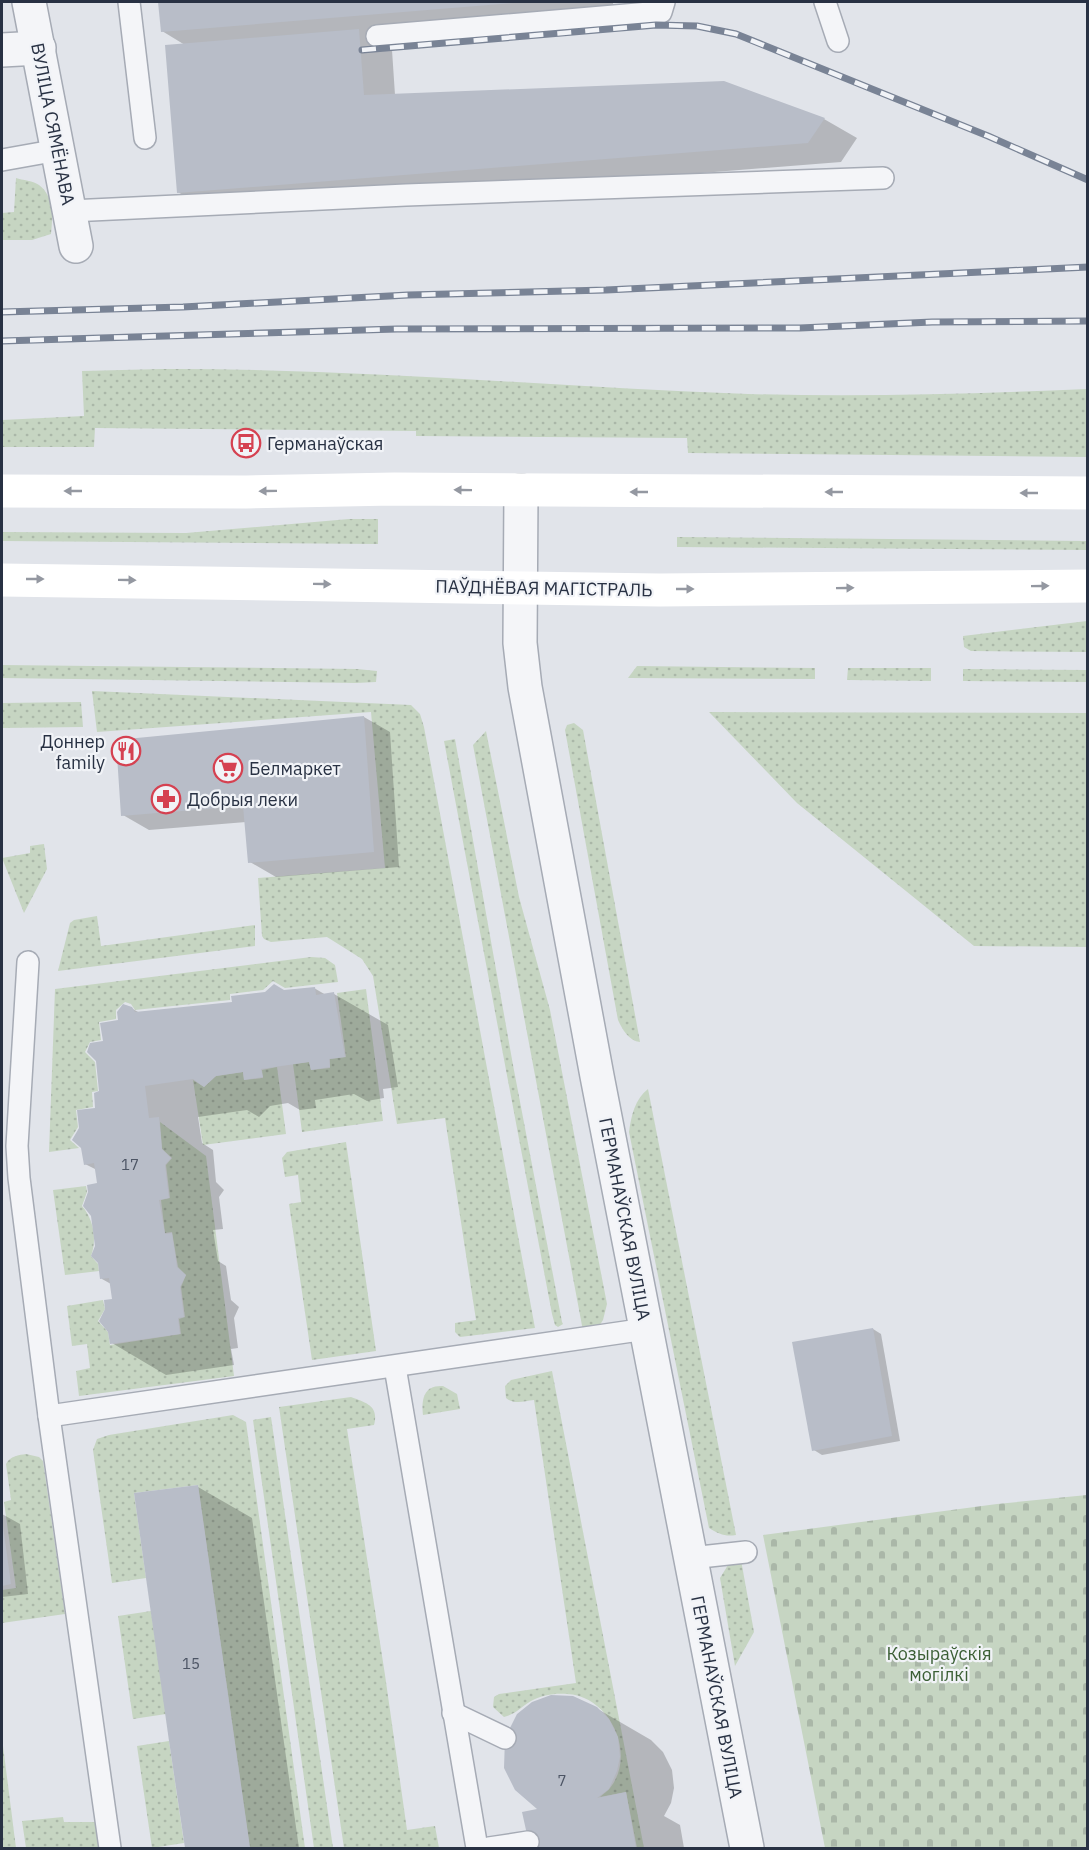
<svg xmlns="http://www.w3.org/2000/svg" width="1089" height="1850" font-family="'IBM Plex Sans',sans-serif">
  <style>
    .green { fill: url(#green-dots) }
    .cemetery { fill: url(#cemetery-stones) }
    .shadow { fill: #0003 }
    .building { fill: #b8bdc8 }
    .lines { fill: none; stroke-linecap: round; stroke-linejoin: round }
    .service-casing { stroke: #a6abb5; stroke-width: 24 }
    .minor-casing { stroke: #a6abb5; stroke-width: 36 }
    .tertiary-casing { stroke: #a6abb5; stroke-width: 36 }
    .service { stroke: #f4f5f8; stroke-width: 21 }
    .minor { stroke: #f4f5f8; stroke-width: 33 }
    .tertiary { stroke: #f4f5f8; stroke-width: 33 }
    .secondary { stroke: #fff; stroke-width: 33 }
    .rail-casing { stroke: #798395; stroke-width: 7 }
    .rail { stroke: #f1f3f7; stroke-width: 4.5; stroke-dasharray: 14; stroke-linecap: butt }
    .oneway { fill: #9498a1 }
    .labels { text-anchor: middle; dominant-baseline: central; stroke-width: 4.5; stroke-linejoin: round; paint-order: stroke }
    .number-label { font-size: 15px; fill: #4c5464 }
    .street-label { font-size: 18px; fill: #283143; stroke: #f1f3f7 }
    .poi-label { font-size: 18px; fill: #283143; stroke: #f1f3f7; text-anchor: start }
    .park-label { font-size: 18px; fill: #3b5f35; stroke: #f1f3f7 }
  </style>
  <defs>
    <pattern id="green-dots" width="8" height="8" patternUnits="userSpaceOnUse" patternTransform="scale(1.5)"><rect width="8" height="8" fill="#c6d5c2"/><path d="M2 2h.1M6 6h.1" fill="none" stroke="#aab7a8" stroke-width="1.8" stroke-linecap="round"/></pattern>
    <pattern id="cemetery-stones" width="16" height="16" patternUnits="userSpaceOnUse" patternTransform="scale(1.5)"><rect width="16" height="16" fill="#c6d5c2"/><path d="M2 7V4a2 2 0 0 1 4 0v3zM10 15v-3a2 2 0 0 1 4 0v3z" fill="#aab7a8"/></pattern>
  </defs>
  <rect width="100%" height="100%" fill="#e1e4ea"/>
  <!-- green -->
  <g class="green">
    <path d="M16 178C22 180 34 181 39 185 54 196 53 217 51 234L32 240H2V213L14 212Z"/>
    <path d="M162 369C358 368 553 387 748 394 861 397 974 394 1087 389V457L688 453 687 438 416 436V431L95 428 94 447H2V420L84 416 82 371Z"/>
    <path d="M349 519H378V544L2 541V532L186 533Z"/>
    <path d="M677 537 1087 541 1088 550 677 547Z"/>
    <path d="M1087 621V652L971 651 964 647 963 636Z"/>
    <path d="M2 665 357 669 377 671 376 682 356 683 2 678Z"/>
    <path d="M637 666 815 668V679L628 678Z"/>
    <path d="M848 668H931V681L847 680Z"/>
    <path d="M963 669 1087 670V682L963 681Z"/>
    <path d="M92 691 411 705 420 714 424 727 535 1328 460 1337 455 1332V1323L476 1320 445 1118 397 1124 373 976 362 959 327 937 271 942 264 939 262 936 258 878 385 868 371 712 97 732Z"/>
    <path d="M81 702 83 727 2 728V703Z"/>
    <path d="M709 712 1087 713V947L974 946 797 803Z"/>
    <path d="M574 723 583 730 640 1042C629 1041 622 1029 618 1020L565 730 567 725Z"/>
    <path d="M486 731 519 897 550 1010 607 1304 603 1320 597 1329 583 1331 473 745Z"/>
    <path d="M455 739 513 1065 562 1322 563 1324 558 1327 555 1325 552 1314 444 741Z"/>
    <path d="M44 844 47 869 24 913 2 858 30 853V846Z"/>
    <path d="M97 916 101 946 255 925V946L58 971 70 923 74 920Z"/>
    <path d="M311 957 325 958 335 965 338 982 285 988 273 981 263 990 230 994V1000L135 1010 131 1004 125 1002 116 1010V1019L99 1022 101 1040 90 1042 85 1052 95 1062 98 1091 92 1092 93 1107 76 1110 78 1127 70 1140 79 1148 49 1152 55 989Z"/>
    <path d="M366 989 383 1121 302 1132 293 1064 309 1062 311 1070 330 1068V1059L346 1057 337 993Z"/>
    <path d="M277 1067 286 1134 203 1145 193 1080 204 1087 216 1076 243 1072 244 1080 263 1078 262 1070Z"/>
    <path d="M648 1089 736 1535C725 1537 719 1534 709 1528L629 1132C631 1116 635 1099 648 1089Z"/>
    <path d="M160 1122 206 1156 234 1376 79 1396 76 1371 90 1368 87 1344 72 1346 67 1306 103 1300 105 1309 98 1321 108 1332 110 1345 181 1334 179 1319 185 1317 181 1287 186 1275 178 1267 172 1232 165 1233 161 1200 170 1198 166 1165 172 1158 162 1149Z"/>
    <path d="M346 1142 376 1351 312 1360 289 1204 301 1202 298 1175 285 1177 282 1158 287 1152Z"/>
    <path d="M86 1186 87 1192 82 1206C94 1220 97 1240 91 1256L98 1264 99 1271 65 1275 53 1190Z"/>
    <path d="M552 1371 644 1848H637L626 1792 600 1797C603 1794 608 1791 610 1788 637 1754 610 1696 567 1694 555 1693 542 1695 531 1701 521 1707 516 1714 504 1717L493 1707 494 1697 499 1694 576 1683 534 1400C524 1401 515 1405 506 1398L505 1386 511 1380Z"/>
    <path d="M443 1386 457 1394 460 1409 423 1415C421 1399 424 1385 443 1386Z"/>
    <path d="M351 1397C367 1403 379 1406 374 1425L347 1429 385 1675 407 1830 435 1826 439 1848H344L279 1407Z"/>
    <path d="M233 1415 246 1422 305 1848H250L198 1485 134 1493 146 1578 112 1583 93 1450 97 1439 109 1435Z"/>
    <path d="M271 1417 333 1848H314L253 1420Z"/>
    <path d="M26 1454 39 1457 43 1461 65 1614 2 1623V1590L16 1588 4 1502 11 1500 6 1464C10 1456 19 1455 26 1454Z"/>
    <path d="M741 1560 754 1632 735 1666 720 1578 728 1565Z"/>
    <path d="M151 1611 166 1714 133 1719 118 1616Z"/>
    <path d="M2 1738 16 1848H2Z"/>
    <path d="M169 1741 184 1843 152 1848 137 1746Z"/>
    <path d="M63 1817 64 1822H97L101 1848H26L22 1821Z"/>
  </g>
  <!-- cemetery -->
  <path class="cemetery" d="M1087 1495V1848H825L763 1535 997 1504Z"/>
  <!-- shadow -->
  <g class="shadow">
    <path d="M159 2H613L614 16 368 36 392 50 395 95 724 83 824 119 857 138 841 162 211 212 178 192 185 45 162 31Z"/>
    <path d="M364 717 390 732 399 867 276 877 250 862 246 822 149 830 123 815Z"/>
    <path d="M314 988 326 995 334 994 388 1025 398 1087 383 1089 384 1098 367 1101 354 1094 315 1100 316 1108 300 1110 288 1103 270 1106 259 1117 247 1110 198 1117 202 1143 213 1150 216 1182 224 1190 219 1197 223 1229 213 1230 218 1261 226 1266 231 1300 239 1307 234 1318 238 1348 231 1349 234 1365 166 1375 112 1343 114 1300 111 1284 102 1279 97 1246 99 1185 97 1170 85 1164 101 1093 105 1043 131 1008 140 1013 234 1003 285 992Z"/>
    <path d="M873 1329 881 1334 900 1441 822 1455 814 1450Z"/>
    <path d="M198 1487 252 1518 299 1848H186L136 1494Z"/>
    <path d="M2 1514 20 1524 28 1594 2 1597Z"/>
    <path d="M596 1708 651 1740 663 1752 672 1770 674 1788 671 1803 664 1816 680 1825 684 1848H531L540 1810Z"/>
  </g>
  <!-- building -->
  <g class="building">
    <path d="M158 2H513V3L161 32Z"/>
    <path d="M359 29 364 95 724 81 825 118 808 143 177 193 165 45Z"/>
    <path d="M364 716 374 852 248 863 243 806 121 816 116 740Z"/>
    <path d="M274 984 284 990 315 987 316 995 334 992 345 1057 329 1059 330 1067 311 1070 309 1062 261 1069 263 1077 244 1080 243 1072 216 1076 204 1087 193 1079 145 1086 149 1118 159 1117 162 1149 171 1158 165 1165 169 1198 159 1200 165 1234 172 1233 177 1267 186 1275 180 1287 184 1317 178 1318 180 1334 110 1344 108 1332 99 1321 105 1309 104 1300 112 1299 109 1278 100 1279 98 1263 91 1256 95 1246 91 1216 83 1206 88 1192 87 1185 97 1183 94 1163 84 1165 81 1148 72 1140 79 1128 77 1110 95 1108 94 1093 99 1091 96 1061 87 1052 90 1043 103 1041 100 1023 118 1020 117 1012 123 1004 132 1007 135 1012 232 1002 231 996 265 992Z"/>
    <path d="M873 1328 892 1436 812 1451 792 1342Z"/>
    <path d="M198 1485 250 1848H185L169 1741 134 1493Z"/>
    <path d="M2 1519 11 1584 2 1586Z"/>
    <path d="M551 1695 573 1696 597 1707 609 1719 618 1737 620 1757 617 1771 609 1789 597 1798 626 1792 636 1848H530L522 1812 537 1809 515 1790 504 1768 505 1738 517 1714 532 1702Z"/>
  </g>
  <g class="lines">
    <!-- service casing -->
    <g class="service-casing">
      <g id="service">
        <path d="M129 2 145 138"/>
        <path d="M825 2 838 41"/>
        <path d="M377 36 661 12 664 2"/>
        <path d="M2 160 58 150"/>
        <path d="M70 211 406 195 883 178"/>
        <path d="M28 962 17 1146 19 1178 49 1416 110 1848"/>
        <path d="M395 1367 477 1848"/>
        <path d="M49 1416 646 1329"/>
        <path d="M691 1558 746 1552"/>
        <path d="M453 1713 505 1738"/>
        <path d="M489 1848 528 1842"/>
      </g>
    </g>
    <!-- minor casing -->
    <g class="minor-casing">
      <g id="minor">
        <path d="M29 2 76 246"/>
        <path d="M2 50 39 48"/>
      </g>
    </g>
    <!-- tertiary casing -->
    <g class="tertiary-casing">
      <path id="tertiary" d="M521 491 520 643 525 687 597 1076 747 1848"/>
    </g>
    <!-- service -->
    <use href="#service" class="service"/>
    <!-- minor -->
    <use href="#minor" class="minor"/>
    <!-- tertiary -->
    <use href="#tertiary" class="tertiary"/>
    <!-- secondary -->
    <g class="secondary">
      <path d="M2 491 246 492 394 489 1088 493"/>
      <path d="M2 580 660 590 1088 586"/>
    </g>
    <!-- rail casing -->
    <g class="rail-casing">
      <g id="rail">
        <path d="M362 50 656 25 697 26 736 34 988 136 1088 180"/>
        <path d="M2 312 183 307 408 295 606 290 1088 267"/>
        <path d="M2 341 397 329 800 328 932 322 1088 321"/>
      </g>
    </g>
    <!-- rail -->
    <use href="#rail" class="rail"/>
  </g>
  <!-- one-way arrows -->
  <defs><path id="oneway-solid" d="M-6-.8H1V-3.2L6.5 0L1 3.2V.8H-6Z" transform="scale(1.5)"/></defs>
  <g class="oneway">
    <use href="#oneway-solid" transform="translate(463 490) rotate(-179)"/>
    <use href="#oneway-solid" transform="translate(73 491) rotate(-180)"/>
    <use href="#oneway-solid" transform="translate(268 491) rotate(179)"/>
    <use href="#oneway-solid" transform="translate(639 492) rotate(-180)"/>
    <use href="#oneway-solid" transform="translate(834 492) rotate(-180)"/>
    <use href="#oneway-solid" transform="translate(1029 493) rotate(-180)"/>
    <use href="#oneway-solid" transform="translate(35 579)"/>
    <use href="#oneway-solid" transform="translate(127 580) rotate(1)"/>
    <use href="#oneway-solid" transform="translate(322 584) rotate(1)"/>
    <use href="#oneway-solid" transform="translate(1040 586) rotate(-1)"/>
    <use href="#oneway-solid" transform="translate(845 588) rotate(-1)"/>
    <use href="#oneway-solid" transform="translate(685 589)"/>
  </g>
  <!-- icons -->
  <defs>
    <g id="bus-ring" transform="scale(1.5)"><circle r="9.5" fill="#f1f3f7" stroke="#d54151" stroke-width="1.5"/><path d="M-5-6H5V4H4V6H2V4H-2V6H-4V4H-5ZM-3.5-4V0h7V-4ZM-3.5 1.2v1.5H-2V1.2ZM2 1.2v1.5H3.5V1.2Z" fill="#d54151"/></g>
    <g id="restaurant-ring" transform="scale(1.5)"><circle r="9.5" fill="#f1f3f7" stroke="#d54151" stroke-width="1.5"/><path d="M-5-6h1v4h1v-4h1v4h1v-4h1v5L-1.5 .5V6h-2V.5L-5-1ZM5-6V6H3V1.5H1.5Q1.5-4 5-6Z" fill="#d54151"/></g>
    <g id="supermarket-ring" transform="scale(1.5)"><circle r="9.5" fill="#f1f3f7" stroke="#d54151" stroke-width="1.5"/><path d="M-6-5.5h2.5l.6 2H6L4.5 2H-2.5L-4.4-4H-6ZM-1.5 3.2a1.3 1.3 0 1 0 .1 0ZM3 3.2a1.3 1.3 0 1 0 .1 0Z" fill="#d54151"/></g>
    <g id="pharmacy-ring" transform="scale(1.5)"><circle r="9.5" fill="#f1f3f7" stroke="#d54151" stroke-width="1.5"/><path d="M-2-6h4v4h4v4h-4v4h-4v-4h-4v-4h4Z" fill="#d54151"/></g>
  </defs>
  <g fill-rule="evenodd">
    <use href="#bus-ring" x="246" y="443"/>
    <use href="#restaurant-ring" x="126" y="751"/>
    <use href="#supermarket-ring" x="228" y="768"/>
    <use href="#pharmacy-ring" x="166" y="799"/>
  </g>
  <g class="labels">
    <!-- number labels -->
    <g class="number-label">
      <text x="130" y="1164">17</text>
      <text x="191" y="1663">15</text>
      <text x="562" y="1780">7</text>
    </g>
    <!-- street labels -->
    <g class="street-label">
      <text transform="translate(53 124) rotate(79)">ВУЛІЦА СЯМЁНАВА</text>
      <text transform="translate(544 588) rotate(1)">ПАЎДНЁВАЯ МАГІСТРАЛЬ</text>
      <text transform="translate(625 1219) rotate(79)">ГЕРМАНАЎСКАЯ ВУЛІЦА</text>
      <text transform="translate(717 1697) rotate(79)">ГЕРМАНАЎСКАЯ ВУЛІЦА</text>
    </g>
    <!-- poi labels -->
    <g class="poi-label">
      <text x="267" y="443">Германаўская</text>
      <text x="105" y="741" text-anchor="end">Доннер<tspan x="105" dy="21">family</tspan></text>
      <text x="249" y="768">Белмаркет</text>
      <text x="187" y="799">Добрыя леки</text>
    </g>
    <!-- park labels -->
    <g class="park-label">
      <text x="939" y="1653">Козыраўскія<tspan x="939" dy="21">могілкі</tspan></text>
    </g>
  </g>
  <!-- border -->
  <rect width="1089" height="1850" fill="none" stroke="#283143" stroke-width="6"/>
</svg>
